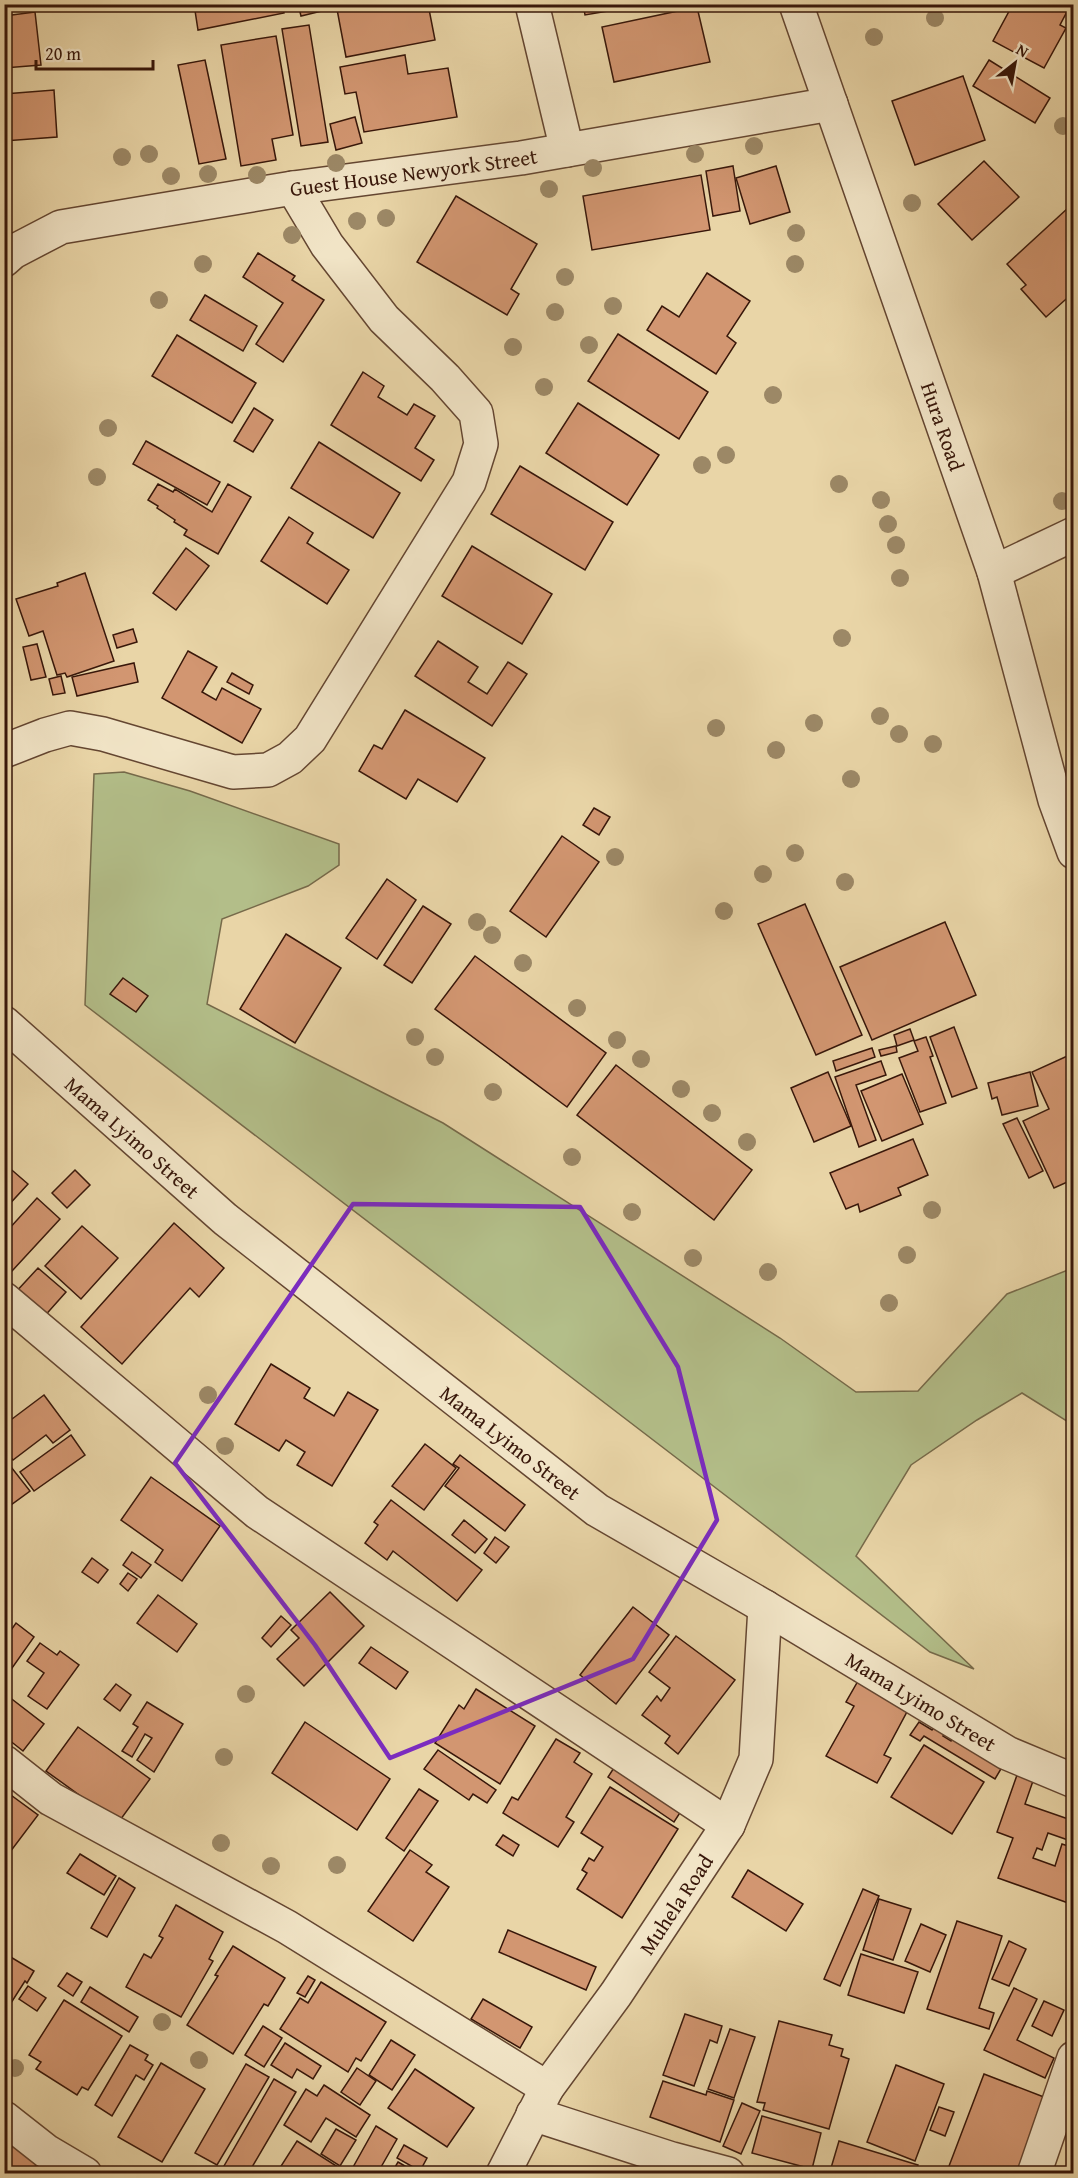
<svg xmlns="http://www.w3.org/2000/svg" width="1078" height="2178" font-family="'Gentium Book Plus',serif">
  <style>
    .green { fill: #b3be89; stroke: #766a4a; stroke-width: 1.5 }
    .building { fill: #d29671; stroke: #38170a; stroke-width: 1.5 }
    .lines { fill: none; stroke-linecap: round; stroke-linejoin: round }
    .minor-casing { stroke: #644631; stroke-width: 36 }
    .minor { stroke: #f1e4c6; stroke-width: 33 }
    .tree { fill: #9c8866 }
    .marked { fill: none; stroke: #7b2cbf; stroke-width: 4.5; stroke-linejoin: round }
    .labels { text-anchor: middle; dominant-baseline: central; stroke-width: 5; stroke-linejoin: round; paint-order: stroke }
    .street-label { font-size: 21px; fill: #38170a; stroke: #f1e4c6 }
  </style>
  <rect width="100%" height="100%" fill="#e9d5a7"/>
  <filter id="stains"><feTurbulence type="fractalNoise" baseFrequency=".00333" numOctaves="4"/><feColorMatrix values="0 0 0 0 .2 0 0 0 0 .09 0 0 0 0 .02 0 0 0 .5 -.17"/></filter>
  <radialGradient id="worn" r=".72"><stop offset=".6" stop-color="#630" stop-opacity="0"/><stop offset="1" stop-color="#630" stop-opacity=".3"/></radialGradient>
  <!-- green -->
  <path class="green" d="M124 772 190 791 339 844V865L308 886 222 919 207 1004 443 1123 780 1338 856 1392 918 1391 1007 1294 1073 1268V1425L1022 1393 977 1420 911 1465 856 1556 974 1669 930 1652 85 1005 94 774Z"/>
  <!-- building -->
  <g class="building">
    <path d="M194 4H282L284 13 198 30Z"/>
    <path d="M298 4H320L322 11 301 16Z"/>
    <path d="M336 4H428L435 40 346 57Z"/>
    <path d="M583 4H637V6L585 15Z"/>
    <path d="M1013 4H1071L1060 25 1066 28 1044 68 993 41Z"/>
    <path d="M697 7 710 62 614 82 602 27Z"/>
    <path d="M35 12 41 65 4 68V16Z"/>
    <path d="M309 25 328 142 301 146 282 29Z"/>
    <path d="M276 36 293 135 272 139 276 160 241 166 221 45Z"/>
    <path d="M405 55 408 74 448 68 457 117 364 132 356 92 345 94 340 67Z"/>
    <path d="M205 60 226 159 199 164 178 65Z"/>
    <path d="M989 60 1050 98 1035 123 973 86Z"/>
    <path d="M963 76 985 140 915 165 892 101Z"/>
    <path d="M54 90 57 137 4 141V94Z"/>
    <path d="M355 117 362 143 336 150 330 124Z"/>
    <path d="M984 161 1019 197 972 240 938 204Z"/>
    <path d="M733 166 740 211 713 216 706 171Z"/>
    <path d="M776 166 790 212 750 224 736 178Z"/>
    <path d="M701 175 710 230 592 250 583 196Z"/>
    <path d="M456 196 537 244 511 289 519 294 507 315 417 262Z"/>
    <path d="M1068 208 1074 214V292L1046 317 1021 289 1026 285 1007 264Z"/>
    <path d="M258 253 295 276 292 280 324 300 283 362 256 344 283 303 243 277Z"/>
    <path d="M707 273 750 301 727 336 736 343 716 374 647 330 662 306 679 317Z"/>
    <path d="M205 295 257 326 243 351 190 320Z"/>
    <path d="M618 334 708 392 679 439 588 381Z"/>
    <path d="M177 335 256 383 232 423 152 376Z"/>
    <path d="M363 372 384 386 378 397 407 415 414 404 435 416 415 448 434 460 421 481 331 425Z"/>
    <path d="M578 403 659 455 627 505 546 453Z"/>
    <path d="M254 408 273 420 253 452 234 441Z"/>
    <path d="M146 441 220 482 207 505 133 464Z"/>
    <path d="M319 442 400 493 373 538 291 488Z"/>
    <path d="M520 466 613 522 585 570 491 514Z"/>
    <path d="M158 484 173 492 175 489 212 512 228 484 251 497 218 554 184 535 187 530 174 522 175 520 157 508 158 506 148 500Z"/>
    <path d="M289 517 313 533 307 543 349 570 327 604 261 561Z"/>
    <path d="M472 546 552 594 522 644 442 596Z"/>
    <path d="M186 548 209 566 176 610 153 593Z"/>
    <path d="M85 573 114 661 67 677 65 673 57 675 43 631 29 636 16 599 58 586 57 583Z"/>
    <path d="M133 629 137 642 117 648 113 635Z"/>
    <path d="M438 641 478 667 468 682 487 694 508 662 527 674 492 726 415 676Z"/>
    <path d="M37 644 46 677 31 680 23 647Z"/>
    <path d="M188 651 217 667 202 692 216 700 222 688 261 709 242 743 162 698Z"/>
    <path d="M134 663 138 682 77 696 72 677Z"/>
    <path d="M232 673 253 685 249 694 227 682Z"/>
    <path d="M61 676 65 693 53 695 49 679Z"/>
    <path d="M405 710 485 758 457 802 418 779 406 799 359 771 374 745 382 749Z"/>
    <path d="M594 808 610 817 599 835 583 825Z"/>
    <path d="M562 836 599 862 546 937 510 911Z"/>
    <path d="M387 879 416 900 377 959 346 938Z"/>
    <path d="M805 904 862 1035 816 1055 758 924Z"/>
    <path d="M423 906 451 924 412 983 384 965Z"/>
    <path d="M945 922 976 995 872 1040 840 967Z"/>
    <path d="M286 934 341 968 295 1043 240 1009Z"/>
    <path d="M475 956 606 1053 567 1107 435 1009Z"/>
    <path d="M123 978 148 996 136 1012 110 994Z"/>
    <path d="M954 1027 977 1088 952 1097 930 1037Z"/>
    <path d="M910 1029 914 1040 897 1046 894 1035Z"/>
    <path d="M926 1037 933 1056 930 1057 946 1103 920 1112 899 1058 918 1051 914 1041Z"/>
    <path d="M896 1046 897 1052 881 1056 879 1050Z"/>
    <path d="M872 1048 875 1057 836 1071 833 1061Z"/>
    <path d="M1074 1053V1179L1054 1188 1023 1121 1049 1109 1032 1072Z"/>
    <path d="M881 1061 886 1075 856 1085 876 1140 859 1147 835 1077Z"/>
    <path d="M616 1065 752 1170 714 1220 577 1115Z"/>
    <path d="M828 1072 851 1126 814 1142 791 1088Z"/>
    <path d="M1030 1072 1038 1106 1002 1115 997 1097 992 1099 988 1083Z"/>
    <path d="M902 1074 923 1124 882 1141 861 1091Z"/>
    <path d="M1017 1118 1043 1171 1029 1178 1003 1124Z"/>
    <path d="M913 1139 928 1175 898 1188 901 1195 860 1212 858 1204 846 1209 830 1173Z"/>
    <path d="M6 1165 28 1184 4 1210V1167Z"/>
    <path d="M75 1170 90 1185 67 1208 52 1193Z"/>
    <path d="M37 1198 60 1219 12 1271 4 1264V1227L8 1230Z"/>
    <path d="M174 1223 224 1268 199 1297 190 1288 122 1364 81 1327Z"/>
    <path d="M82 1226 118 1258 81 1299 45 1266Z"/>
    <path d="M38 1268 66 1292 42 1319 14 1294Z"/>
    <path d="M271 1364 310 1388 304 1398 334 1416 348 1392 378 1410 332 1486 297 1465 305 1452 286 1440 279 1451 235 1424Z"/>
    <path d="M44 1395 70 1430 53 1443 46 1435 13 1460 4 1450V1425Z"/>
    <path d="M71 1435 85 1455 34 1491 20 1472Z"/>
    <path d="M425 1444 456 1468 424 1510 392 1486Z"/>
    <path d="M460 1455 525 1505 505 1531 445 1486 459 1468 453 1464Z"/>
    <path d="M4 1458 30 1491 4 1510Z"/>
    <path d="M151 1477 220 1526 182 1581 155 1562 163 1550 121 1520Z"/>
    <path d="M391 1500 482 1570 457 1601 393 1551 387 1560 365 1543 378 1525 374 1522Z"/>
    <path d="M464 1520 487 1539 475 1553 452 1535Z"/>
    <path d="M495 1537 509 1547 496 1563 484 1553Z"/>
    <path d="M132 1552 151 1565 141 1578 123 1565Z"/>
    <path d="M92 1558 108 1570 98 1583 82 1572Z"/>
    <path d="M128 1573 137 1579 128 1591 120 1584Z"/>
    <path d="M330 1592 364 1626 304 1686 277 1659 299 1638 291 1630Z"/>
    <path d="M158 1595 197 1624 177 1652 137 1623Z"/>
    <path d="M633 1607 669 1635 616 1704 580 1675Z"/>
    <path d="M281 1616 291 1625 271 1647 262 1638Z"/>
    <path d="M16 1623 34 1637 5 1678 4 1640Z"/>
    <path d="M676 1636 735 1680 678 1754 665 1743 670 1736 642 1715 657 1696 661 1701 670 1688 649 1672Z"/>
    <path d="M40 1643 57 1655 60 1651 79 1665 47 1709 28 1696 44 1673 27 1661Z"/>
    <path d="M371 1647 408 1672 396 1689 359 1663Z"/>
    <path d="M858 1681 909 1708 884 1755 891 1758 877 1783 826 1756 854 1706 846 1702Z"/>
    <path d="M116 1684 131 1695 120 1711 104 1699Z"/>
    <path d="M476 1689 535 1726 500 1784 435 1743 459 1705 464 1709Z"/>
    <path d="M4 1693 44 1724 23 1751 4 1736Z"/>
    <path d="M147 1702 183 1724 154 1772 137 1760 152 1738 145 1734 132 1757 122 1751 138 1727 133 1724Z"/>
    <path d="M940 1717 950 1724 943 1736 951 1741 959 1727 1008 1757 995 1779 924 1736 920 1741 910 1735 919 1722 932 1730Z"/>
    <path d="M305 1722 390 1779 357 1830 272 1773Z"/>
    <path d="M78 1727 150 1779 118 1823 46 1771Z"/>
    <path d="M556 1739 580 1753 574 1762 592 1774 566 1817 574 1822 558 1847 503 1813 512 1797 518 1800Z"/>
    <path d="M924 1745 984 1782 952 1834 891 1797Z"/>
    <path d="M438 1750 496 1790 487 1803 473 1794 469 1800 424 1769Z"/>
    <path d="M619 1760 685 1805 674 1822 608 1777Z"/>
    <path d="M1017 1775 1033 1781 1025 1804 1074 1821 1068 1840 1048 1833 1042 1850 1037 1848 1033 1858 1055 1866 1062 1844 1074 1848V1896L1071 1904 998 1878 1013 1838 997 1832Z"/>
    <path d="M610 1787 678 1829 622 1918 577 1889 587 1873 582 1870 589 1858 594 1861 603 1847 581 1833Z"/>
    <path d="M419 1789 438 1801 404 1851 386 1838Z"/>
    <path d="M4 1790 38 1815 4 1860Z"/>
    <path d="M503 1835 519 1845 513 1856 496 1845Z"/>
    <path d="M410 1850 432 1865 426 1872 449 1887 413 1941 368 1911Z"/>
    <path d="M80 1854 116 1876 104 1895 67 1873Z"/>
    <path d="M748 1870 803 1904 786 1931 732 1897Z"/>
    <path d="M119 1878 135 1888 107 1937 91 1928Z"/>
    <path d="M863 1889 879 1896 840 1986 824 1979Z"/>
    <path d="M879 1899 911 1909 893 1960 863 1950Z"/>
    <path d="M176 1905 223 1932 209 1959 213 1961 181 2017 126 1987 144 1954 151 1958 163 1938 159 1936Z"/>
    <path d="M957 1921 1002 1936 979 2008 994 2013 989 2029 927 2009Z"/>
    <path d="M921 1924 946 1935 930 1972 905 1961Z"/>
    <path d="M508 1930 596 1967 586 1990 499 1952Z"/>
    <path d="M1009 1941 1026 1949 1009 1986 992 1979Z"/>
    <path d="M233 1946 285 1978 268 2006 264 2004 233 2054 187 2025 218 1976 215 1975Z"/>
    <path d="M4 1953 34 1971 27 1983 25 1981 4 2014Z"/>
    <path d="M861 1954 918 1972 904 2013 848 1995Z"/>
    <path d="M67 1973 82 1982 73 1996 58 1986Z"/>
    <path d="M308 1976 315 1980 305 1997 297 1993Z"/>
    <path d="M321 1982 386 2022 361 2061 356 2058 348 2072 280 2029 300 1998 308 2003Z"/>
    <path d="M28 1986 46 1998 37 2011 19 1999Z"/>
    <path d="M90 1987 138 2017 129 2032 81 2002Z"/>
    <path d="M1014 1988 1037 1999 1017 2040 1054 2058 1045 2078 984 2050Z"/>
    <path d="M483 1999 532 2027 520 2048 471 2019Z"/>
    <path d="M64 2000 122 2036 88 2090 82 2087 77 2095 36 2069 41 2062 29 2055Z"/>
    <path d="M1044 2001 1064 2010 1052 2036 1032 2026Z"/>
    <path d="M685 2014 722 2026 717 2043 710 2040 694 2086 663 2075Z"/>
    <path d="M779 2021 832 2035 829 2045 843 2049 841 2056 849 2059 829 2129 763 2110 765 2103 757 2102Z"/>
    <path d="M263 2026 282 2038 264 2067 245 2055Z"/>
    <path d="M730 2029 755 2037 734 2098 708 2089Z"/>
    <path d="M391 2040 415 2055 392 2090 369 2075Z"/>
    <path d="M285 2043 321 2066 313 2079 297 2069 292 2078 271 2065Z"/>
    <path d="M130 2045 148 2055 145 2060 153 2065 144 2080 136 2075 112 2116 95 2105Z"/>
    <path d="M161 2063 205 2089 162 2162 118 2137Z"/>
    <path d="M246 2064 269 2077 217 2165 195 2153Z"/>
    <path d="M896 2065 944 2084 915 2161 867 2142Z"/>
    <path d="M357 2068 376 2081 360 2105 341 2092Z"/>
    <path d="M415 2069 474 2108 447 2147 388 2108Z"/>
    <path d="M984 2074 1049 2099 1020 2174H946Z"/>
    <path d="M274 2079 296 2092 248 2174H236L224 2166Z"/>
    <path d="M663 2081 706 2095 707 2091 734 2100 720 2142 650 2117Z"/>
    <path d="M324 2085 370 2115 356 2137 326 2118 311 2142 284 2125 306 2089 317 2096Z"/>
    <path d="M742 2103 760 2111 741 2154 723 2146Z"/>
    <path d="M939 2107 954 2112 945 2136 930 2130Z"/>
    <path d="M762 2116 821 2133 812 2169 752 2153Z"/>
    <path d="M376 2126 397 2139 377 2174H360L352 2169Z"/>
    <path d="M336 2129 356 2140 340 2166 321 2154Z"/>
    <path d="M4 2131 42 2154 31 2174H4Z"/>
    <path d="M297 2141 338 2167 334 2174H276Z"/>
    <path d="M839 2141 918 2165 915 2174H851L831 2168Z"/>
    <path d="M404 2145 427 2158 420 2171 397 2158Z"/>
    <path d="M398 2162 417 2173 416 2174H391Z"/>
    <path d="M43 2163 59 2174H37Z"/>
  </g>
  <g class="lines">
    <!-- minor casing -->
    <g class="minor-casing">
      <g id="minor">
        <path d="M532 4 567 150"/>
        <path id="s1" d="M796 4 994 572 1055 800 1074 852"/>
        <path id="s2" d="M4 260 13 252 61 227 293 188 521 158 831 104"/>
        <path d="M994 572 1074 534"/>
        <path d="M4 751 45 735 70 728 103 734 233 772 268 770 290 758 310 739 469 482 481 444 476 413 445 378 384 319 327 245 293 188"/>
        <path id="s3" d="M4 1023 225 1219 597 1510 765 1607 1007 1753 1074 1781"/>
        <path d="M4 1299 257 1512 728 1825"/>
        <path d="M4 1762 51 1799 287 1927 547 2088"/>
        <path d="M533 2114 672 2159 728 2174"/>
        <path d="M4 2118 46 2151 85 2174"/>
        <path id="s4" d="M503 2174 547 2088 616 1994 728 1825 756 1759 765 1607"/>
        <path d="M1034 2174 1074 2058"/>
      </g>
    </g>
    <!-- minor -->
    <use href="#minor" class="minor"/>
  </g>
  <!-- trees -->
  <g class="tree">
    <circle cx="935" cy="18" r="9"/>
    <circle cx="874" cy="37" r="9"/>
    <circle cx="1063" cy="126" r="9"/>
    <circle cx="754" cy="146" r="9"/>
    <circle cx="149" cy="154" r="9"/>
    <circle cx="695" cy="154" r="9"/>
    <circle cx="122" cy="157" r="9"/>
    <circle cx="336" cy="163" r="9"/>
    <circle cx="593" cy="168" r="9"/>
    <circle cx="208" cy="174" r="9"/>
    <circle cx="257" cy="175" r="9"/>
    <circle cx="171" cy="176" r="9"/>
    <circle cx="549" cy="189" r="9"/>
    <circle cx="912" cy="203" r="9"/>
    <circle cx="386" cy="218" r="9"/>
    <circle cx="357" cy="221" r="9"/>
    <circle cx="796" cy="233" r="9"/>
    <circle cx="292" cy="235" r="9"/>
    <circle cx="203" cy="264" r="9"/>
    <circle cx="795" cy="264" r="9"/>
    <circle cx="565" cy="277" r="9"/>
    <circle cx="159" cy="300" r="9"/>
    <circle cx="613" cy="306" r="9"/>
    <circle cx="555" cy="312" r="9"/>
    <circle cx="589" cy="345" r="9"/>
    <circle cx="513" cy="347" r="9"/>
    <circle cx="544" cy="387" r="9"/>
    <circle cx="773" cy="395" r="9"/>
    <circle cx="108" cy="428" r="9"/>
    <circle cx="726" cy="455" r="9"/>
    <circle cx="702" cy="465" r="9"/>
    <circle cx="97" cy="477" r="9"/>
    <circle cx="839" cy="484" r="9"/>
    <circle cx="881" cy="500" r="9"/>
    <circle cx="1062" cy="501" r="9"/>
    <circle cx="888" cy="524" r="9"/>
    <circle cx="896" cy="545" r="9"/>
    <circle cx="900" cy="578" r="9"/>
    <circle cx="842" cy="638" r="9"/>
    <circle cx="880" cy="716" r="9"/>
    <circle cx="814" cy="723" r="9"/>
    <circle cx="716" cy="728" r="9"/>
    <circle cx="899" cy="734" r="9"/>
    <circle cx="933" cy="744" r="9"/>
    <circle cx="776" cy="750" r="9"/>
    <circle cx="851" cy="779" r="9"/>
    <circle cx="795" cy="853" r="9"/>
    <circle cx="615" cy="857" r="9"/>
    <circle cx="763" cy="874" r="9"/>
    <circle cx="845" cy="882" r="9"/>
    <circle cx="724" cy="911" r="9"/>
    <circle cx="477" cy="922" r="9"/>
    <circle cx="492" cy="935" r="9"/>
    <circle cx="523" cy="963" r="9"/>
    <circle cx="577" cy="1008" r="9"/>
    <circle cx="415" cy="1037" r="9"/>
    <circle cx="617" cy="1040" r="9"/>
    <circle cx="435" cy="1057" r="9"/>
    <circle cx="641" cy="1059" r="9"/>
    <circle cx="681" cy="1089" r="9"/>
    <circle cx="493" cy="1092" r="9"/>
    <circle cx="712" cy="1113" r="9"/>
    <circle cx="747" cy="1142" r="9"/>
    <circle cx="572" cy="1157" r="9"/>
    <circle cx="932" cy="1210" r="9"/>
    <circle cx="632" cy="1212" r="9"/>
    <circle cx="907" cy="1255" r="9"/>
    <circle cx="693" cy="1258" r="9"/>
    <circle cx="768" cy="1272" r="9"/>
    <circle cx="889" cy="1303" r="9"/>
    <circle cx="208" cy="1395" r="9"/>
    <circle cx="225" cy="1446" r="9"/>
    <circle cx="246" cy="1694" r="9"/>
    <circle cx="224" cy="1757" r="9"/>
    <circle cx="221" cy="1843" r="9"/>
    <circle cx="337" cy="1865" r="9"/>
    <circle cx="271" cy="1866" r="9"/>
    <circle cx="162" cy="2022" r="9"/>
    <circle cx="199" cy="2060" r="9"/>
    <circle cx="15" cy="2068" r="9"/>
  </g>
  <!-- marked area -->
  <path class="marked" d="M353 1204 580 1207 678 1367 717 1520 633 1659 390 1758 315 1645 175 1463Z"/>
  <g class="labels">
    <!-- street labels -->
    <g class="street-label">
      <text stroke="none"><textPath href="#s2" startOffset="423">Guest House Newyork Street</textPath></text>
      <text stroke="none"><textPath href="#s1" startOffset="447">Hura Road</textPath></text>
      <text stroke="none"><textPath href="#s3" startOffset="172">Mama Lyimo Street</textPath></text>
      <text stroke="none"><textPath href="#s3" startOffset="658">Mama Lyimo Street</textPath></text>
      <text stroke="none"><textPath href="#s3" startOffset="1144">Mama Lyimo Street</textPath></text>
      <text stroke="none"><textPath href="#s4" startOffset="321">Muhela Road</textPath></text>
    </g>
  </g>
  <!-- margin -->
  <rect width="1078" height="2178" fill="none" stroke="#e9d5a7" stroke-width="24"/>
  <rect x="6" y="6" width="1066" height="2166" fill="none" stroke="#38170a" stroke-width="3"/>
  <rect x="12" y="12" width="1054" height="2154" fill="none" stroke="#38170a" stroke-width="1.5"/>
  <!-- north arrow -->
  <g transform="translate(1015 63) rotate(31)" stroke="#f1e4c6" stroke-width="4.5" paint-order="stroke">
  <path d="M0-4.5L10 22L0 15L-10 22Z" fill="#38170a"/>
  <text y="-9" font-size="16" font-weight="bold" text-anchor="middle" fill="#38170a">N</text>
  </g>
  <!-- scale -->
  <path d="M36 60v9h117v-9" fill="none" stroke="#38170a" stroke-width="3"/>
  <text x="45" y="60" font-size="18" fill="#38170a" stroke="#f1e4c6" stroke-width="4.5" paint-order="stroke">20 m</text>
  <rect width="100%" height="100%" filter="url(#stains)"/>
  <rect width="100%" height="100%" fill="url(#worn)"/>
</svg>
